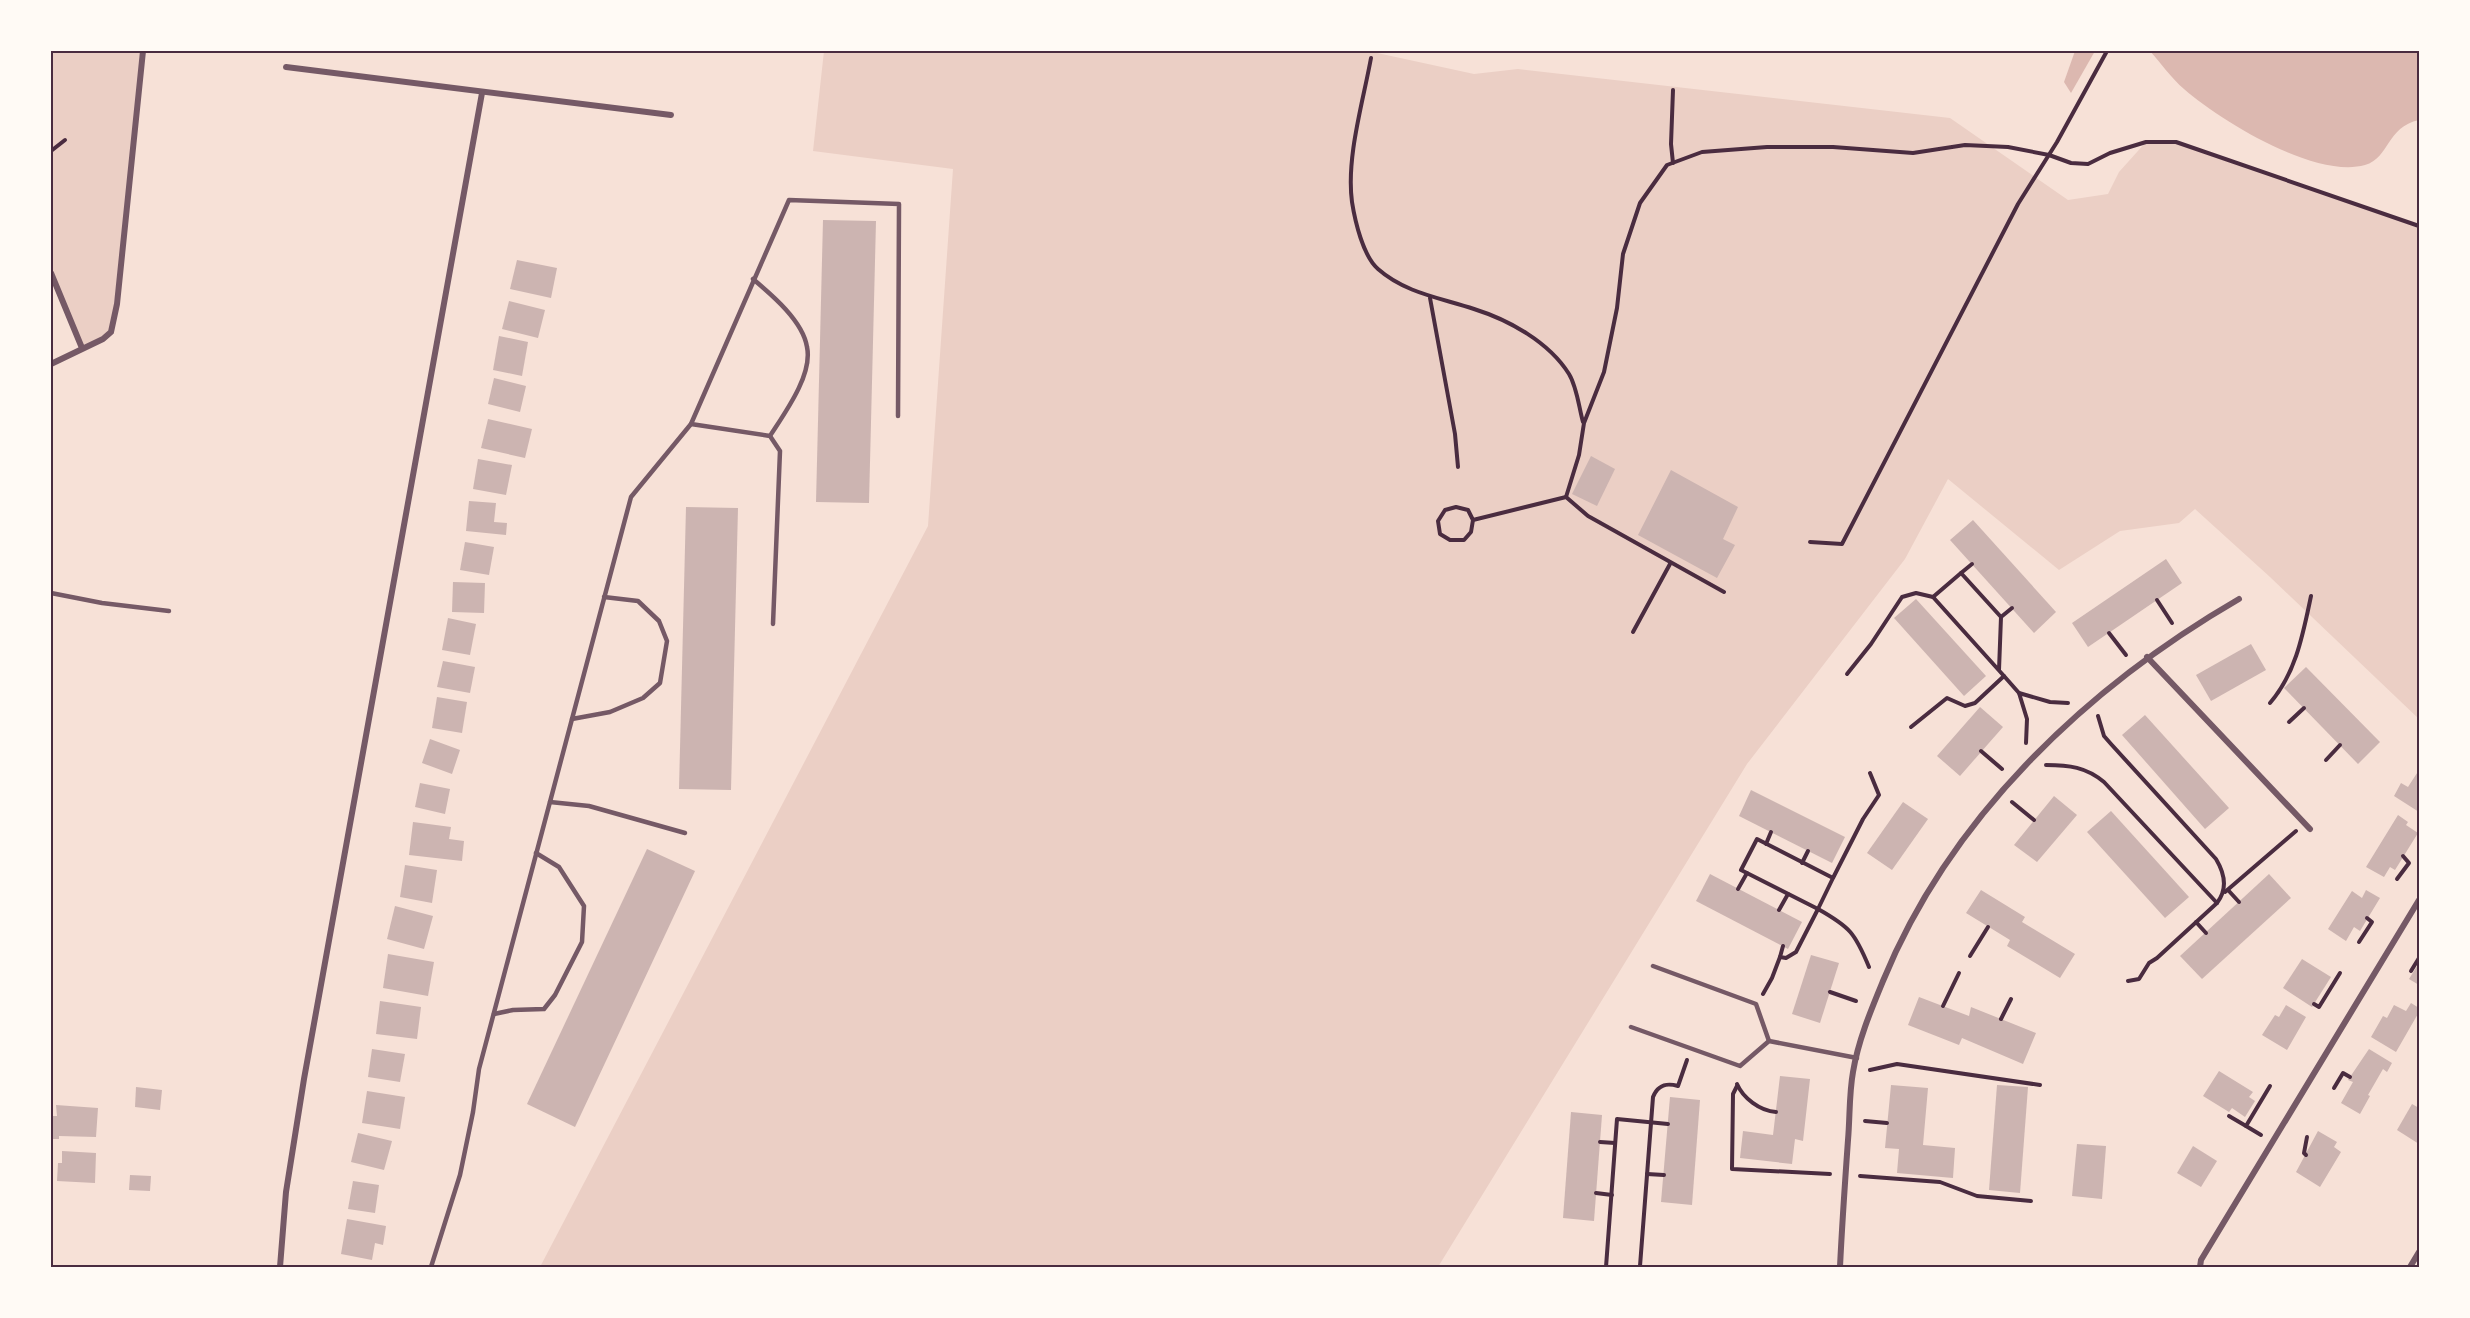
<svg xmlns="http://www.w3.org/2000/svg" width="2470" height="1318" font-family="Poppins,sans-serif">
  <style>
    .green { fill: #ebcfc5 }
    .water { fill: #dcb8b0 }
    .building { fill: #ccb4b1 }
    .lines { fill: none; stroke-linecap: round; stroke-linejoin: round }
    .path { stroke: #4a2c40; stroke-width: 4 }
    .service { stroke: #755966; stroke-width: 4.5 }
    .minor { stroke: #755966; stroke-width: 6 }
    .neatline { fill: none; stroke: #4a2c40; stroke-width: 2 }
  </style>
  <rect width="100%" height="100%" fill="#f7e1d7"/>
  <!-- green -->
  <g class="green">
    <path d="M51 51H143L111 332 82 348 51 273Z"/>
    <path d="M824 51H1368L1474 74 1518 69 1950 118 2068 200 2108 194 2119 172 2146 142H2176L2419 226V719L2270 577 2195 509 2179 523 2120 531 2059 570 1948 479 1905 559 1747 764 1438 1267H540L928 526 953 169 813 151Z"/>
  </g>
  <!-- water -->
  <g class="water">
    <path d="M2075 51H2095L2071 93 2064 82Z"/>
    <path d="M2150 51H2419V120C2386 127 2390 158 2365 165 2315 179 2221 121 2184 89 2171 78 2161 63 2150 51Z"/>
  </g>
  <!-- building -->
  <g class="building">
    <path d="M823 220 876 221 869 503 816 502Z"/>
    <path d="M517 260 557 268 551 298 510 289Z"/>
    <path d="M509 301 545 310 538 338 502 329Z"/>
    <path d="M499 336 528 342 522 376 493 370Z"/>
    <path d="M494 378 526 386 520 412 488 404Z"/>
    <path d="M488 419 532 429 525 458 481 448Z"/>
    <path d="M1591 456 1615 469 1597 506 1572 494Z"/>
    <path d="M478 459 512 465 506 495 473 489Z"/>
    <path d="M1671 470 1738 507 1723 539 1735 545 1717 578 1638 535Z"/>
    <path d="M469 501 496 503 494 522 507 523 506 535 466 531Z"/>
    <path d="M686 507 738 508 731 790 679 789Z"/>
    <path d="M1973 520 2056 612 2034 633 1950 540Z"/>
    <path d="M465 542 494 547 489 575 460 570Z"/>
    <path d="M2166 559 2182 583 2088 647 2072 623Z"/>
    <path d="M453 582 485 583 484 613 452 612Z"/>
    <path d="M1916 599 1986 676 1964 696 1894 618Z"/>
    <path d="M448 618 476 624 470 655 442 650Z"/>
    <path d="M2251 644 2266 670 2211 701 2196 675Z"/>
    <path d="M443 661 475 667 470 693 437 687Z"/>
    <path d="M2306 667 2380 742 2358 764 2284 688Z"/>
    <path d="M437 697 467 702 462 733 432 728Z"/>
    <path d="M1980 707 2003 727 1960 776 1937 756Z"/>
    <path d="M2145 715 2229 808 2205 829 2122 735Z"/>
    <path d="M430 739 460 750 452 774 422 763Z"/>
    <path d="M2419 770V812L2394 796 2401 783 2408 787Z"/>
    <path d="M420 783 450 789 445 814 415 807Z"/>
    <path d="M1751 790 1845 837 1832 863 1739 816Z"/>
    <path d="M2054 796 2077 815 2037 862 2014 845Z"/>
    <path d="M1903 802 1928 819 1892 870 1867 853Z"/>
    <path d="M2111 811 2189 897 2165 918 2087 832Z"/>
    <path d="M2398 815 2408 822 2406 825 2418 833 2395 870 2390 867 2384 877 2366 867Z"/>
    <path d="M413 822 451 827 449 839 464 841 462 861 409 855Z"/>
    <path d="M647 849 695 871 575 1127 527 1104Z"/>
    <path d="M405 865 437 870 432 903 400 897Z"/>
    <path d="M1710 874 1802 922 1788 949 1696 901Z"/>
    <path d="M2269 874 2291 898 2202 979 2180 956Z"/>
    <path d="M1981 890 2025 917 2022 922 2075 954 2060 978 2007 946 2010 940 1966 913Z"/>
    <path d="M2366 890 2380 898 2360 931 2354 927 2346 941 2328 929 2352 891 2362 898Z"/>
    <path d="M395 906 433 916 424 949 387 939Z"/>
    <path d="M388 954 434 962 428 996 383 988Z"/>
    <path d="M1811 955 1839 963 1820 1023 1792 1014Z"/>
    <path d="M2302 959 2331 977 2312 1007 2283 988Z"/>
    <path d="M2419 963V985L2409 979Z"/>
    <path d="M1919 997 1969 1016 1971 1007 2036 1033 2023 1064 1962 1038 1959 1045 1908 1025Z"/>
    <path d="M380 1001 421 1007 417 1039 376 1034Z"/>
    <path d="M2411 1003 2419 1008V1012L2396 1052 2371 1037 2383 1016 2387 1018 2394 1005 2406 1011Z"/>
    <path d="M2286 1005 2306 1017 2287 1050 2262 1035 2275 1015 2279 1017Z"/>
    <path d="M372 1049 405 1054 400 1082 368 1077Z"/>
    <path d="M2369 1049 2392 1063 2387 1072 2383 1069 2368 1095 2370 1096 2360 1114 2341 1103 2353 1082 2348 1080Z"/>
    <path d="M2219 1071 2253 1092 2249 1097 2255 1101 2245 1117 2232 1108 2229 1112 2203 1096Z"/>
    <path d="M1780 1076 1810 1079 1803 1141 1795 1139 1792 1164 1740 1158 1743 1131 1773 1135Z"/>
    <path d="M1891 1085 1928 1088 1923 1145 1955 1148 1953 1178 1897 1173 1899 1149 1885 1148Z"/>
    <path d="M1997 1085 2028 1087 2020 1193 1989 1190Z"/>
    <path d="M136 1087 162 1090 160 1110 135 1107Z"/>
    <path d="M367 1091 405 1097 400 1129 362 1123Z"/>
    <path d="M1670 1097 1700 1100 1692 1205 1661 1202Z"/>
    <path d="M2412 1104 2419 1108V1144L2397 1130Z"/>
    <path d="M56 1105 98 1108 96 1137 59 1136V1139H51V1116H57Z"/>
    <path d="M1571 1112 1602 1115 1594 1221 1563 1218Z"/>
    <path d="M2318 1131 2337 1142 2334 1147 2341 1152 2320 1187 2296 1172Z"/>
    <path d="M358 1133 392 1141 384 1170 351 1162Z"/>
    <path d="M2077 1144 2106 1146 2102 1199 2072 1196Z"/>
    <path d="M2193 1146 2217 1161 2201 1187 2177 1173Z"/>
    <path d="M62 1151 96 1153 95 1183 57 1181 58 1163H62Z"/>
    <path d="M130 1175 151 1176 150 1191 129 1190Z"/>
    <path d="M353 1181 379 1185 375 1213 348 1209Z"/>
    <path d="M347 1219 386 1226 383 1245 375 1243 372 1260 341 1254Z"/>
  </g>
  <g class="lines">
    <!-- path -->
    <g class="path">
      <path d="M1371 58C1363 102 1346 158 1352 202 1355 221 1363 256 1378 269 1405 293 1441 298 1474 309 1509 320 1549 342 1569 374 1577 387 1579 408 1583 422"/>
      <path d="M1673 90 1671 144 1673 163"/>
      <path d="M51 151 65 140"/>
      <path d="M1430 298 1455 434 1458 467"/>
      <path d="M1566 497 1579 455 1584 423 1604 372 1617 308 1623 254 1640 203 1667 165 1702 152 1767 147H1833L1913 153 1965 145 2008 147 2049 155 2071 163 2088 164 2110 153 2146 142H2176L2419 226"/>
      <path d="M1473 520 1471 532 1464 540H1450L1440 534 1438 521 1445 510 1456 507 1468 510 1473 520 1566 497 1588 516 1724 592"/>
      <path d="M1810 542 1842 544 2018 204 2057 142 2107 51"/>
      <path d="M1961 573 1972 564"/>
      <path d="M2157 600 2172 623"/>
      <path d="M2001 617 2012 608"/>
      <path d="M1633 632 1670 564"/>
      <path d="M2109 633 2126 655"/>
      <path d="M1999 670 2001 617 1961 573 1933 597 2004 676"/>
      <path d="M1847 674 1871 644 1902 597 1916 593 1933 597"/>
      <path d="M2270 703C2296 673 2303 634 2311 596"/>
      <path d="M2098 716 2104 736 2111 744 2216 859C2225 874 2228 889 2217 903L2157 958 2149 963 2139 979 2128 981"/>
      <path d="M2289 722 2304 708"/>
      <path d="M1911 727 1947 698 1965 706 1975 703 2004 676 2019 693"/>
      <path d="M2026 743 2027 719 2019 693 2050 702 2068 703"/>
      <path d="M1981 751 2002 769"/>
      <path d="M2326 760 2340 745"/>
      <path d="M2046 765C2069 765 2086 767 2104 782L2217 903"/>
      <path d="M2012 802 2034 820"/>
      <path d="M1766 844 1771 832"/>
      <path d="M1802 863 1808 851"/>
      <path d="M1833 878 1818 909 1741 870 1757 839 1833 878 1863 819 1879 795 1870 773"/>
      <path d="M2397 879 2409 863 2403 856"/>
      <path d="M1738 889 1747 873"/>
      <path d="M2228 890 2239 902"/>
      <path d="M2225 892 2296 831"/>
      <path d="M1779 910 1788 894"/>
      <path d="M2196 922 2206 933"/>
      <path d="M2359 942 2372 922 2367 918"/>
      <path d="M1783 946 1780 957 1786 958 1796 952 1818 909C1850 927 1855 933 1869 967"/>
      <path d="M1970 956 1988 927"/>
      <path d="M2411 971 2419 958"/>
      <path d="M1830 992 1856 1001"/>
      <path d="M1763 994 1772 978 1780 957"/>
      <path d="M2314 1004 2319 1007 2340 973"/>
      <path d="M1943 1006 1959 973"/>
      <path d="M2001 1019 2011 999"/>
      <path d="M1870 1070 1897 1064 2040 1085"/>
      <path d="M1737 1084C1743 1098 1760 1111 1776 1112"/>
      <path d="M1737 1086 1733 1094 1732 1169 1830 1174"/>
      <path d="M2334 1088 2343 1073 2350 1077"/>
      <path d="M2229 1116 2246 1126"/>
      <path d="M1865 1121 1887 1123"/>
      <path d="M2261 1135 2246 1126 2270 1086"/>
      <path d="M1600 1142 1615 1143"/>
      <path d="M2306 1155 2304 1153 2307 1137"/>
      <path d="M1647 1174 1664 1175"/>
      <path d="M1860 1176 1940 1182 1977 1196 2031 1201"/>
      <path d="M1596 1193 1612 1195"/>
      <path d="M1640 1266 1653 1097C1658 1084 1667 1083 1678 1086L1687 1060"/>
      <path d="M1606 1267 1617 1119 1668 1124"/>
    </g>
    <!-- service -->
    <g class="service">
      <path d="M753 279C772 295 803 321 807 347 813 375 784 414 770 436"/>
      <path d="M691 424 770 436 780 451 773 624"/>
      <path d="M51 593 102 603 169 611"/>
      <path d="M572 719 610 712 643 698 660 683 667 641 659 621 638 601 604 597"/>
      <path d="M550 802 589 806 685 833"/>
      <path d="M1653 966 1756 1004 1769 1041"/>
      <path d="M494 1014 513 1010 544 1009 555 995 582 942 584 906 559 867 536 853"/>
      <path d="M1631 1027 1740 1066 1769 1041 1857 1058"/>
      <path d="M431 1267 460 1175 473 1112 479 1069 631 497 691 424 789 200 899 204 898 416"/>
    </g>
    <!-- minor -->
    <g class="minor">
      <path d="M286 67 671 115"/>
      <path d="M51 273 82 348"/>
      <path d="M51 364 103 339 111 332 117 304 143 51"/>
      <path d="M2147 657 2310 829"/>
      <path d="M280 1267 286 1192 304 1079 482 93"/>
      <path d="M1840 1267C1842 1225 1845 1182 1848 1140 1850 1117 1849 1094 1853 1072 1858 1041 1871 1010 1883 981 1950 817 2087 687 2239 599"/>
      <path d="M2200 1267 2201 1260 2419 900"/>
      <path d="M2410 1267 2419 1252"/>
    </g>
  </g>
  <!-- border -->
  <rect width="2470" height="1318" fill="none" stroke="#fffaf5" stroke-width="105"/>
  <rect x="52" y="52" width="2366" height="1214" class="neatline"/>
</svg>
